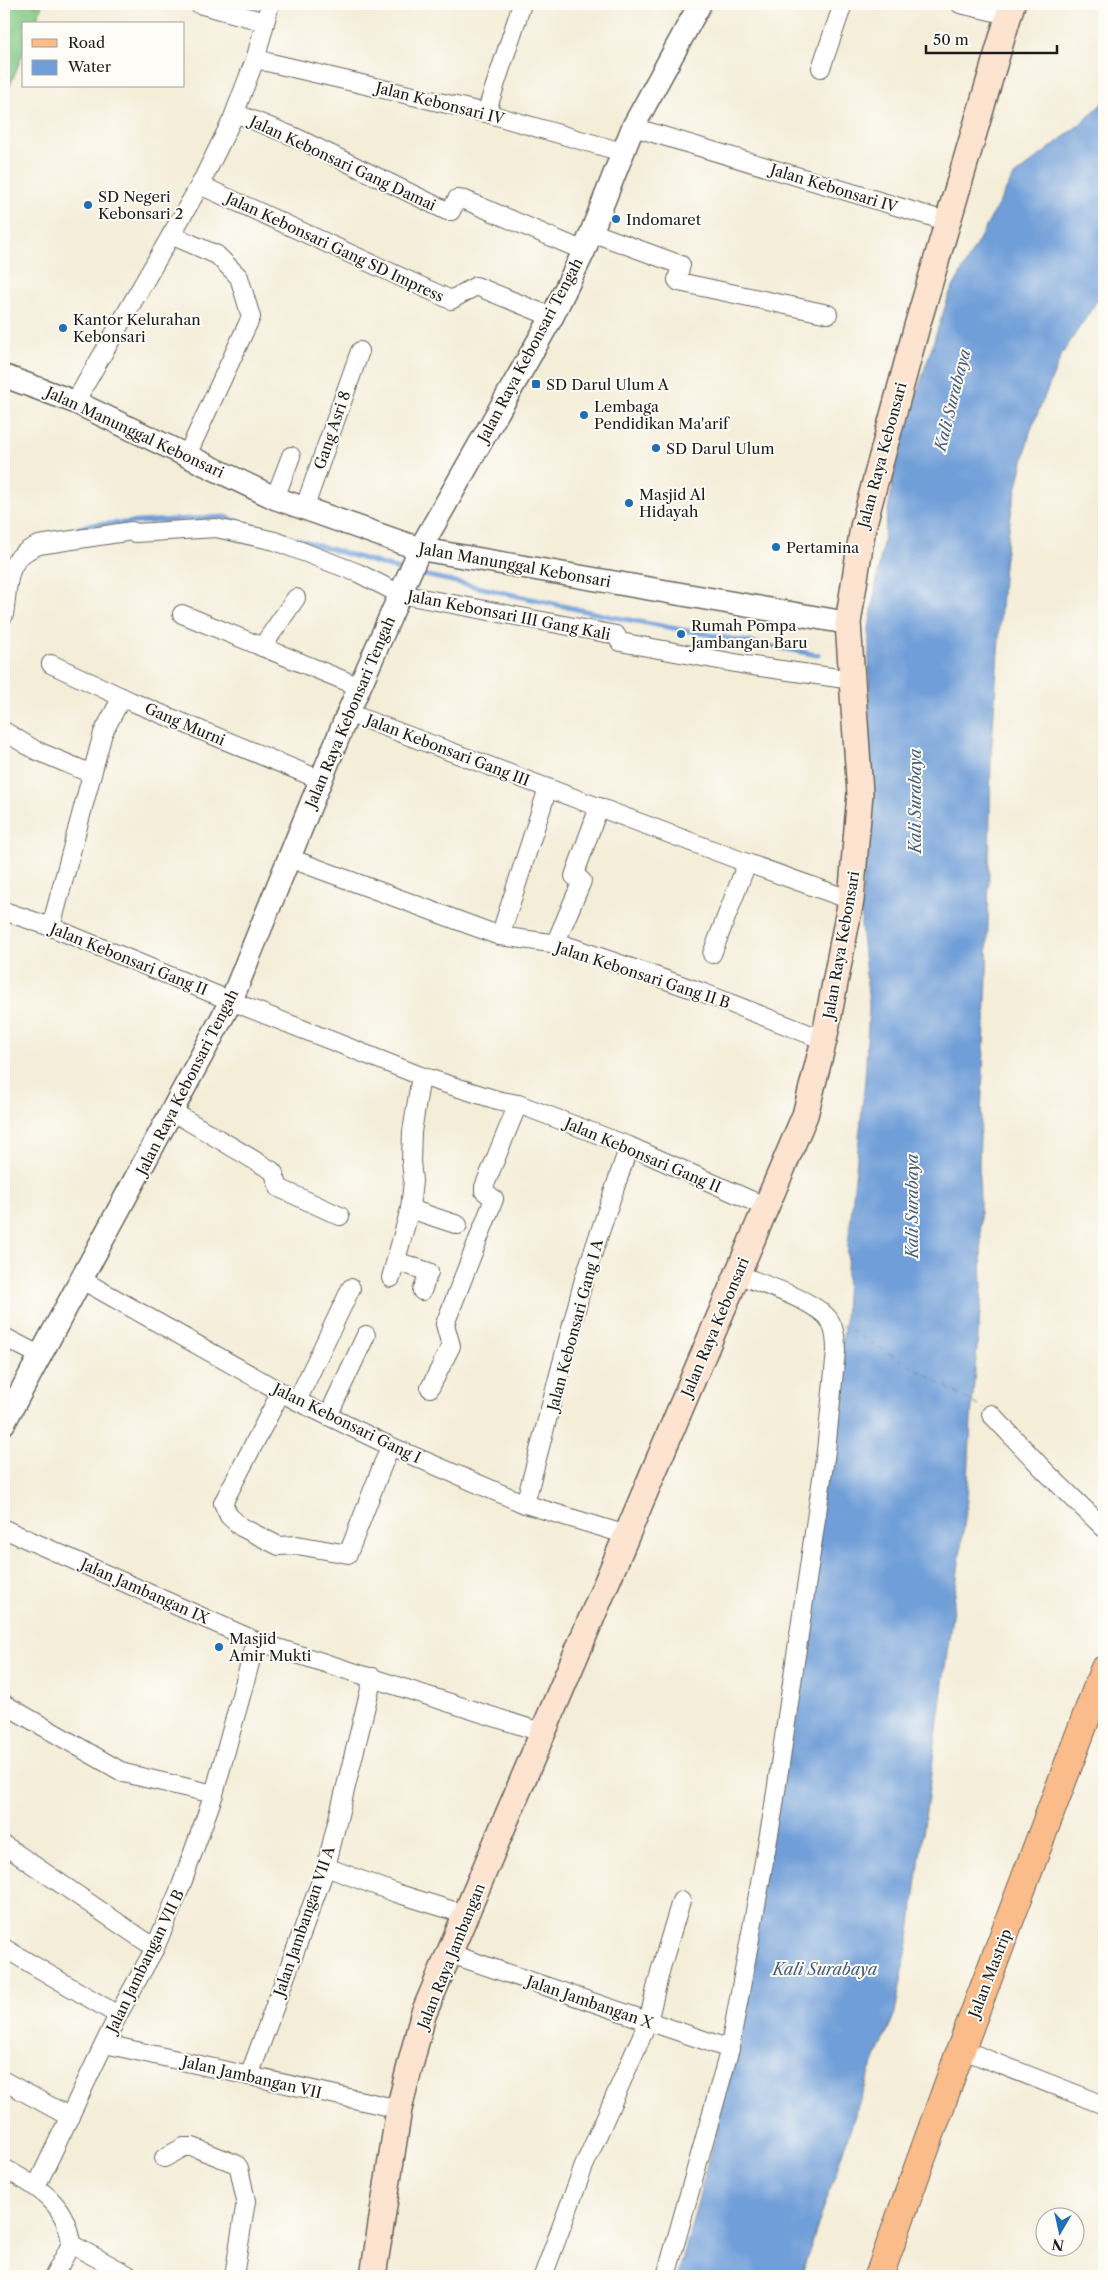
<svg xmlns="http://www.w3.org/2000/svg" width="1108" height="2280" font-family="'Libre Caslon Text',serif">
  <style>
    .green { fill: #81c884; stroke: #4e7250 }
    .water { fill: #709ed8; stroke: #465d7a }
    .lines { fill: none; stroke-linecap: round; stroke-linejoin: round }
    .stream { stroke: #709ed8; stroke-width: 5 }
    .ferry { stroke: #465d7a; stroke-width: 1; stroke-dasharray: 6 5; stroke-linecap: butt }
    .minor-casing { stroke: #68655e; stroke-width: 20 }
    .tertiary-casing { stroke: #68655e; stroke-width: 25 }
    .secondary-casing { stroke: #68655e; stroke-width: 28 }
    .primary-casing { stroke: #68655e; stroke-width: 30 }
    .minor { stroke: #fff; stroke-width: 18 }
    .tertiary { stroke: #fff; stroke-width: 22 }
    .secondary { stroke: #fde4d0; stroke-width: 25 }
    .primary { stroke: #f9bc8a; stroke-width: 28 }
    .poi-dot { fill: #1f6fb2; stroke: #fdfcf7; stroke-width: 2 }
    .labels { text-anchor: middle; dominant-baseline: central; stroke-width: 4; stroke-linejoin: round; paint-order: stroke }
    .street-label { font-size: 15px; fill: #1c1c1c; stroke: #fdfcf7 }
    .poi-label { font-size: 15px; fill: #1c1c1c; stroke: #fdfcf7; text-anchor: start }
    .water-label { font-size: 16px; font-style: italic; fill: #465d7a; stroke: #fdfcf7 }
  </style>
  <rect width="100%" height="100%" fill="#fdfcf7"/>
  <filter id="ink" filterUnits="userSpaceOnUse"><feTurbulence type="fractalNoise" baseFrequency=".02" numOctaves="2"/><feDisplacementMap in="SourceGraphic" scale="10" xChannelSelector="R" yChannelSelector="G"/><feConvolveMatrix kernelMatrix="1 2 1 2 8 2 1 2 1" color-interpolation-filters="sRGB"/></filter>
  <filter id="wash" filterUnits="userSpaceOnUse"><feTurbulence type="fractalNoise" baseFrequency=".0096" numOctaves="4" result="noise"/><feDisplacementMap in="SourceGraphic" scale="20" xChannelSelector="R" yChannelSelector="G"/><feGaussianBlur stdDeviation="1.12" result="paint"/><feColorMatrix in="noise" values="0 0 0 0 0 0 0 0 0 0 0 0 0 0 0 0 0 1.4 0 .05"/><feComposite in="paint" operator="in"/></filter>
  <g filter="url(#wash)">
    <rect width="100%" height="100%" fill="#f4edd8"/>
    <!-- green -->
    <path class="green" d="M4 4 42 6 35 24H24V51L4 100Z"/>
    <!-- water -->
    <path class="water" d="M1104 101V290L1062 354 1030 432 1012 508 1004 564 991 757 987 978 979 1163 982 1289 971 1419 967 1503 910 1932 895 2013 866 2082 801 2276H678L717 2130 801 1678 826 1456 845 1322 848 1245 865 1080 869 1004 861 925 869 727V628L898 450 949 295 1013 177 1084 121Z"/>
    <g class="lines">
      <!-- stream -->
      <g class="stream">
        <path d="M65 533 88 525 225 517 275 533"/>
        <path d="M283 535 404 571"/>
        <path d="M415 573 608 616 818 655"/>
      </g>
      <!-- ferry -->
      <path class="ferry" d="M841 1325 984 1409"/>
    </g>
  </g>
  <g filter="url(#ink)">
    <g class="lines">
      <!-- minor casing -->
      <g class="minor-casing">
        <g id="minor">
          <path d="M199 4 265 22"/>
          <path d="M960 4 1008 15"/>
          <path d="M256 57 267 62 486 113 622 152"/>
          <path d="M821 68 843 4"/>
          <path d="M235 113 295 137 447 211H451L457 199 465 200 584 251"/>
          <path d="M486 113 522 4"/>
          <path d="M633 127 949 222"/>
          <path d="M200 185 451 300 476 286 552 317"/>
          <path d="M591 232 681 265 677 280 679 282 828 314"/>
          <path d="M171 235 217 255 239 277 251 317 187 455"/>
          <path d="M75 402 200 185 232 120 256 57 270 4"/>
          <path d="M275 498 291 456"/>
          <path d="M304 509 360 351"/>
          <path d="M182 614 360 687"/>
          <path d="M4 615C9 583 4 558 39 545L132 531 135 533 216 528 275 541 358 573 400 594 616 635 620 642 746 665 852 680"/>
          <path d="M262 647 296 598"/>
          <path d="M51 664 130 701 321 780"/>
          <path d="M348 713 747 863 851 900"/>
          <path d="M4 731 35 750 92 774"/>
          <path d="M289 858 500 936 565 945 704 993 824 1040"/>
          <path d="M4 911 51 927 231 1001 421 1076 497 1100 518 1104 629 1146 766 1207"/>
          <path d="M51 927 103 733 122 697"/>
          <path d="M500 936 548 788"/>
          <path d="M555 944 582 881 574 876 599 807"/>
          <path d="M712 954 747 863"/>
          <path d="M173 1112 271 1170 274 1173 279 1188 340 1216"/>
          <path d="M410 1209 458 1225"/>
          <path d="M396 1261 429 1272 422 1291"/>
          <path d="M391 1278 410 1209 413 1181 411 1161 412 1132 421 1076"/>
          <path d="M82 1280 297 1401 390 1446 525 1504 627 1535"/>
          <path d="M4 1337 39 1355"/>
          <path d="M430 1388 451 1346 445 1324 494 1199 484 1191V1187L518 1104"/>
          <path d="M281 1392 223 1503 229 1516 241 1527 279 1546 297 1545 348 1554 390 1446"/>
          <path d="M297 1401 351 1288"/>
          <path d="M991 1414 1045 1471 1104 1528"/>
          <path d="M328 1416 366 1335"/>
          <path d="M525 1504 584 1279 629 1146"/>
          <path d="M4 1529 256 1641 544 1733"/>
          <path d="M4 1704 124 1773 214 1794"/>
          <path d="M4 1845 155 1948"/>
          <path d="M326 1867 396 1893 467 1915"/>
          <path d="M4 1948 118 2015"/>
          <path d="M451 1954 730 2049"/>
          <path d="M105 2044 399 2109"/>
          <path d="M961 2049 1104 2105"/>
          <path d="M249 2076 326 1867 373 1677"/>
          <path d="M4 2081 70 2117"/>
          <path d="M164 2158 184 2147H193L236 2164 239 2168 246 2201 234 2276"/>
          <path d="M4 2168C38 2188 66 2201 71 2244"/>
          <path d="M36 2187 118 2015 155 1948 181 1886 214 1794 256 1641"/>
          <path d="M71 2244 130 2276"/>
          <path d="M54 2276 71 2244"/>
          <path d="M543 2276 584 2166 648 2022 661 1968 681 1901"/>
          <path d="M666 2276 729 2052 751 1933 773 1812 826 1451 836 1351C836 1339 835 1324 825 1315 807 1298 762 1284 737 1274"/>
        </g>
      </g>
      <!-- tertiary casing -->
      <g class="tertiary-casing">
        <g id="tertiary">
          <path d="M4 376 75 402 275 498 420 549 848 623"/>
          <path d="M4 1423 231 1001 348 713 420 549 552 317 584 251 633 127 700 4"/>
        </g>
      </g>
      <!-- secondary casing -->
      <g class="secondary-casing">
        <path id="secondary" d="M373 2276 399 2109 423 2015 805 1115 824 1040 851 900 860 793 848 623 863 527 917 326 1012 4"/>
      </g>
      <!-- primary casing -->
      <g class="primary-casing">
        <path id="primary" d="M879 2276 961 2049 1104 1670"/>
      </g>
      <!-- minor -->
      <use href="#minor" class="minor"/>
      <!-- tertiary -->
      <use href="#tertiary" class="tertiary"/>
      <!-- secondary -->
      <use href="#secondary" class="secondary"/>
      <!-- primary -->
      <use href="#primary" class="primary"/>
    </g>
  </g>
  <!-- markers -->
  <g class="poi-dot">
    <circle cx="88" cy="205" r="5"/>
    <circle cx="616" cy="219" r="5"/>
    <circle cx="63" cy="328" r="5"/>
    <rect x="531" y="379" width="10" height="10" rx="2.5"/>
    <circle cx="584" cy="415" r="5"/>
    <circle cx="656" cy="448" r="5"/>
    <circle cx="629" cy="503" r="5"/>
    <circle cx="776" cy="547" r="5"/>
    <circle cx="681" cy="634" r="5"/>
    <circle cx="219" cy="1647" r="5"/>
  </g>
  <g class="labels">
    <!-- street labels -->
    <g class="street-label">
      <text transform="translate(440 103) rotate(14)">Jalan Kebonsari IV</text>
      <text transform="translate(343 163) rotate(25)">Jalan Kebonsari Gang Damai</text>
      <text transform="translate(834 188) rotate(17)">Jalan Kebonsari IV</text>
      <text transform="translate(335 247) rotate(25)">Jalan Kebonsari Gang SD Impress</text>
      <text transform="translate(530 350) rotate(-62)">Jalan Raya Kebonsari Tengah</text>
      <text transform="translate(332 430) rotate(-71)">Gang Asri 8</text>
      <text transform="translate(135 432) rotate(25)">Jalan Manunggal Kebonsari</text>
      <text transform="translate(882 455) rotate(-75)">Jalan Raya Kebonsari</text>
      <text transform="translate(515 565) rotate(10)">Jalan Manunggal Kebonsari</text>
      <text transform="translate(509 615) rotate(11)">Jalan Kebonsari III Gang Kali</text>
      <text transform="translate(350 712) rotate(-67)">Jalan Raya Kebonsari Tengah</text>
      <text transform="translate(185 724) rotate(23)">Gang Murni</text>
      <text transform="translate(448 750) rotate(21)">Jalan Kebonsari Gang III</text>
      <text transform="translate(841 945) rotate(-80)">Jalan Raya Kebonsari</text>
      <text transform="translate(129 959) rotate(22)">Jalan Kebonsari Gang II</text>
      <text transform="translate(643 975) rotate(18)">Jalan Kebonsari Gang II B</text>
      <text transform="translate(187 1082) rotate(-63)">Jalan Raya Kebonsari Tengah</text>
      <text transform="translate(643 1155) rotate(23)">Jalan Kebonsari Gang II</text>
      <text transform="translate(575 1325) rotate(-75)">Jalan Kebonsari Gang I A</text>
      <text transform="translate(715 1327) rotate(-67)">Jalan Raya Kebonsari</text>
      <text transform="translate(347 1423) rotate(26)">Jalan Kebonsari Gang I</text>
      <text transform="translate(145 1591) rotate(24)">Jalan Jambangan IX</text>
      <text transform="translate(304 1921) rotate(-71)">Jalan Jambangan VII A</text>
      <text transform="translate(451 1956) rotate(-68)">Jalan Raya Jambangan</text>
      <text transform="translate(145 1961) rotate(-64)">Jalan Jambangan VII B</text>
      <text transform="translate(990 1973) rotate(-69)">Jalan Mastrip</text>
      <text transform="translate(590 2002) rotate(19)">Jalan Jambangan X</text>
      <text transform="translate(252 2077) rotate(13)">Jalan Jambangan VII</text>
    </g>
    <!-- poi labels -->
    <g class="poi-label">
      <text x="98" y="196">SD Negeri<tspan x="98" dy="17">Kebonsari 2</tspan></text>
      <text x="626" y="219">Indomaret</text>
      <text x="73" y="319">Kantor Kelurahan<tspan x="73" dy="17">Kebonsari</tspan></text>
      <text x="546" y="384">SD Darul Ulum A</text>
      <text x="594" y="406">Lembaga<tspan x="594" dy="17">Pendidikan Ma'arif</tspan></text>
      <text x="666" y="448">SD Darul Ulum</text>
      <text x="639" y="494">Masjid Al<tspan x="639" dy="17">Hidayah</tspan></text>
      <text x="786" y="547">Pertamina</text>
      <text x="691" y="625">Rumah Pompa<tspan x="691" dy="17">Jambangan Baru</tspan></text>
      <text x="229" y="1638">Masjid<tspan x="229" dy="17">Amir Mukti</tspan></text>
    </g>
    <!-- water labels -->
    <g class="water-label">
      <text transform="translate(952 400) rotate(-76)">Kali Surabaya</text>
      <text transform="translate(915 801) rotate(-90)">Kali Surabaya</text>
      <text transform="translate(912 1206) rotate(-90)">Kali Surabaya</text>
      <text x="825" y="1969">Kali Surabaya</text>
    </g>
  </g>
  <!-- margin -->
  <rect width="1108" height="2280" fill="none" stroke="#fdfcf7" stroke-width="20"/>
  <!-- legend -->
  <rect x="22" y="22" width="162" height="65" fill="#fdfcf7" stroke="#a3a29f"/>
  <rect x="32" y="39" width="25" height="8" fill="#f9bc8a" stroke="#a3a29f"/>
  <text x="68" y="48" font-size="15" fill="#1c1c1c">Road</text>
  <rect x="32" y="60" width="25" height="15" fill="#709ed8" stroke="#a3a29f"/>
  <text x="68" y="72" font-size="15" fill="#1c1c1c">Water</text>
  <!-- north arrow -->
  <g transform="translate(1060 2232) rotate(189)"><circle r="24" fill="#fdfcf7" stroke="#a3a29f"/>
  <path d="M0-4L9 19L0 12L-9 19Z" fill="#1f6fb2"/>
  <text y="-8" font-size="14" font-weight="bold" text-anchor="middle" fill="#1c1c1c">N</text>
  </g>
  <!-- scale -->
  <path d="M926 45v8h131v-8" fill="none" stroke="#1c1c1c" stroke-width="2.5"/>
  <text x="933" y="45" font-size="15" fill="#1c1c1c" stroke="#fdfcf7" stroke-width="4" paint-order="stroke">50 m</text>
</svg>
